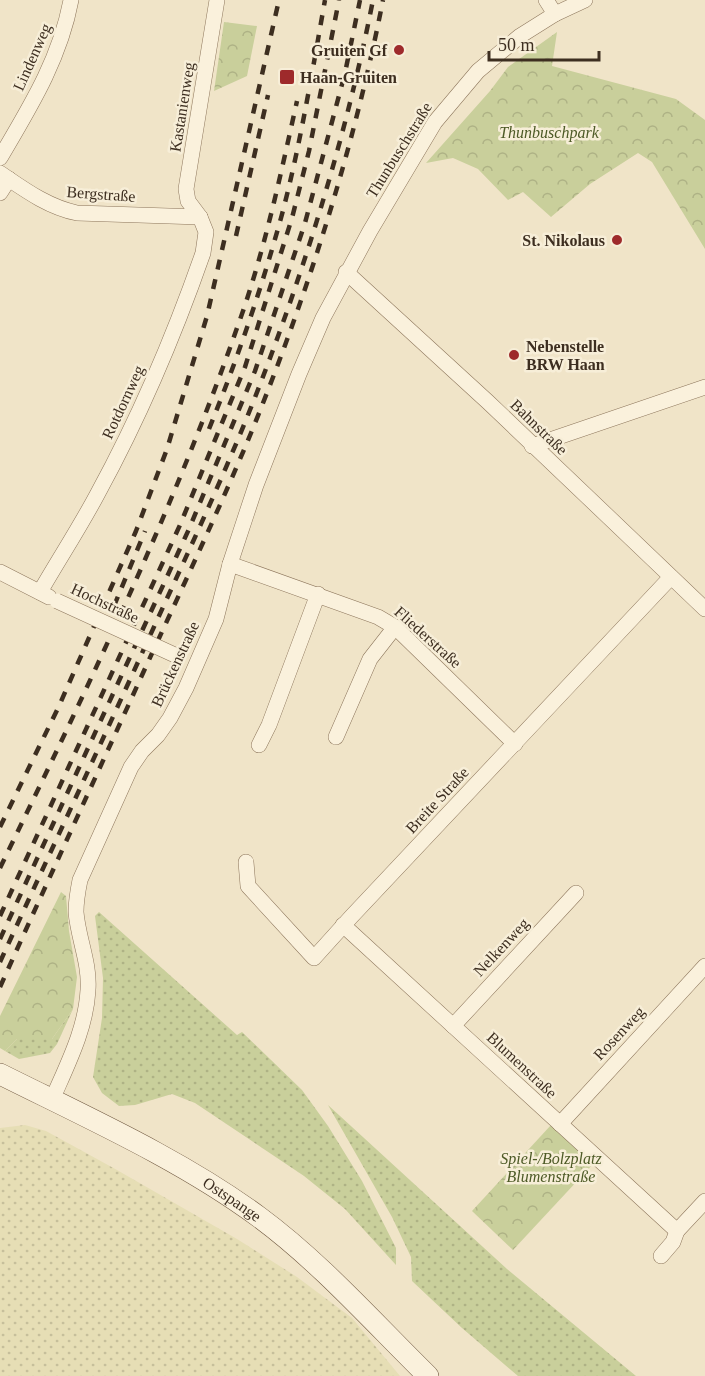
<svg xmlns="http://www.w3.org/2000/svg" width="705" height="1376" font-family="'Times New Roman',serif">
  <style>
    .farmland { fill: url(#farmland-dots) }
    .grass { fill: url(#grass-dots) }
    .forest { fill: url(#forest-crowns) }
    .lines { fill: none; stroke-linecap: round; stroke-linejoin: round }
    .minor-casing { stroke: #8d765c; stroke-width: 16 }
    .secondary-casing { stroke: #6f573f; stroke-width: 22 }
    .minor { stroke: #faf1dc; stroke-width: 15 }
    .secondary { stroke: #faf1dc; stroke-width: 21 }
    .rail { stroke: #3d2e20; stroke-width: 4.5; stroke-dasharray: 10 10; stroke-linecap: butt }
    .minor-bridge-casing { stroke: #8d765c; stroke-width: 16; stroke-linecap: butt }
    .minor-bridge { stroke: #faf1dc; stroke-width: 15 }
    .poi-dot { fill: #9e2a2b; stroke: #f7eed8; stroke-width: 2 }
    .labels { text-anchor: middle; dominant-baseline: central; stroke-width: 5; stroke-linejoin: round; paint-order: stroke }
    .poi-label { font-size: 16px; font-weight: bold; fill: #3d2e20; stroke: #f7eed8; text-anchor: end }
    .street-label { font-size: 16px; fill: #3d2e20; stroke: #f7eed8 }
    .park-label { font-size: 16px; font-style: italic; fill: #4d5a26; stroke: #f7eed8 }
  </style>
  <defs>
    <pattern id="farmland-dots" width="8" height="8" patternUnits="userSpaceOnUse" patternTransform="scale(1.5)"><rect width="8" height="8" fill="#e6deb5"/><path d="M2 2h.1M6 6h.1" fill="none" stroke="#c6bf9b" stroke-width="1.8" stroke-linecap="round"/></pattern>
    <pattern id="grass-dots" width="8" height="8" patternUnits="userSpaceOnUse" patternTransform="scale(1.5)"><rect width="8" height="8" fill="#c9cf9b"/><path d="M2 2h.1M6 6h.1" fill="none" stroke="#aeb285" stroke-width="1.8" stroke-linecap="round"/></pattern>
    <pattern id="forest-crowns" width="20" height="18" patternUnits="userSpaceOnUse" patternTransform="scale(1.5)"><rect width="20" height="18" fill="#c9cf9b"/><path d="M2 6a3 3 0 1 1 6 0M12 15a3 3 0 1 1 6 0" fill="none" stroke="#aeb285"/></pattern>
  </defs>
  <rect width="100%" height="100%" fill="#f0e4c8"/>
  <!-- farmland -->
  <path class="farmland" d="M25 1125 46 1131 117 1170 237 1239 297 1277 352 1318 400 1376H0V1128Z"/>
  <!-- grass -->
  <g class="grass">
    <path d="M99 912 237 1035 242 1032 302 1090 328 1126 362 1181 396 1248V1265L345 1209 304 1176 195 1103 172 1094 135 1105 119 1106 102 1093 93 1077 102 1018 103 978 95 916Z"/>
    <path d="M73 1009 57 1044 50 1053 19 1059 5 1051 17 1039H52Z"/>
    <path d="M328 1105 507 1269 636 1376H518L462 1328 412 1281 411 1257 392 1217Z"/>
  </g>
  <!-- forest -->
  <g class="forest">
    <path d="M224 22 257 26 247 76 214 91Z"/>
    <path d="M557 32 552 66 676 99 705 120V249L652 162 638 153 590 184 551 217 523 192 508 200 478 169 453 158 426 163 490 91 508 67Z"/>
    <path d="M61 892 66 896 69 931 77 977 73 1009 52 1039H17L5 1051 0 1048V1016Z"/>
    <path d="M551 1125 593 1164 513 1250 472 1211Z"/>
  </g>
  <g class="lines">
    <!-- minor casing -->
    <g class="minor-casing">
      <g id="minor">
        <path d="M546 0 555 14"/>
        <path d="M0 158C30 107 60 59 71 0"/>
        <path d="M0 173C25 190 48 207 77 213L200 217"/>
        <path d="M0 193 9 179"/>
        <path d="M346 272 488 402 705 609"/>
        <path d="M532 446 705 387"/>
        <path d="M230 564 378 617 395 627 515 744"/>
        <path d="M0 572 49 597"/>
        <path d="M40 592C59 559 80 527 98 493 140 416 174 336 203 253L206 232 200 217 188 201 186 189 217 0"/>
        <path d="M336 737 370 659 395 627"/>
        <path d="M259 745 269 725 318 594"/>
        <path d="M246 862 248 886 314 958 351 917 671 577"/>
        <path d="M343 925 677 1231"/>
        <path d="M453 1026 576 893"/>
        <path d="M52 1100C67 1065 86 1029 88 990 90 963 78 938 76 912 76 901 78 890 80 880L131 767 142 751 158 735 170 718 186 688 216 619 230 564 256 485 299 374 323 318 370 231 435 122 478 71 520 36 555 14 585 0"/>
        <path d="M560 1124 705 966"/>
        <path d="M661 1256 673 1242 677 1231 705 1201"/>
      </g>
    </g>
    <!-- secondary casing -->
    <g class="secondary-casing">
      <g id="secondary">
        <path id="s1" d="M0 1074C86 1117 182 1160 259 1217 320 1262 373 1322 428 1376"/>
      </g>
    </g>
    <!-- minor -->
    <use href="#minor" class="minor"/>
    <!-- secondary -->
    <use href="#secondary" class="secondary"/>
    <!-- rail -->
    <g class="rail">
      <path d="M236 236 268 95"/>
      <path d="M209 429C237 360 261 290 281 218 300 147 312 73 325 0"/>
      <path d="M114 606 145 531"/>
      <path d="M0 827 59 706 136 531 167 449 207 316 279 0"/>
      <path d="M0 868C86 691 172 514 237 328 264 254 280 177 297 101"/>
      <path d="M0 916 180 525 245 367 292 218 309 151 339 0"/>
      <path d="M0 939 189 529 255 371 305 223 345 73 360 0"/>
      <path d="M0 962C49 855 99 748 148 640 188 552 230 464 264 374 310 253 348 127 373 0"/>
      <path d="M0 987C49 878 99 770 148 662 183 586 219 510 251 433 308 293 354 148 383 0"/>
    </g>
    <!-- minor-bridge casing -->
    <g class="minor-bridge-casing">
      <path id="minor-bridge" d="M57 601 177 656"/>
    </g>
    <!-- minor-bridge -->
    <use href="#minor-bridge" class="minor-bridge"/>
  </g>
  <!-- markers -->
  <g class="poi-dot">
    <circle cx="399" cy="50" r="6"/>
    <rect x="279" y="69" width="16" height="16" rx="3"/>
    <circle cx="617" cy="240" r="6"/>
    <circle cx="514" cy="355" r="6"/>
  </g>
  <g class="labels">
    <!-- poi labels -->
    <g class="poi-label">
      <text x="387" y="50">Gruiten Gf</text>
      <text x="300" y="77" text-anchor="start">Haan-Gruiten</text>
      <text x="605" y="240">St. Nikolaus</text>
      <text x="526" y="346" text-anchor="start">Nebenstelle<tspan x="526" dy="18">BRW Haan</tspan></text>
    </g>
    <!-- street labels -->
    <g class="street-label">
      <text transform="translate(32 57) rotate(-66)">Lindenweg</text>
      <text transform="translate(182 107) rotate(-81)">Kastanienweg</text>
      <text transform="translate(399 150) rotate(-58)">Thunbuschstraße</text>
      <text transform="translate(101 194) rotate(4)">Bergstraße</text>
      <text transform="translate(123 402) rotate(-65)">Rotdornweg</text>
      <text transform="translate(539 427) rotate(44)">Bahnstraße</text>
      <text transform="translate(105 603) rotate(25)">Hochstraße</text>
      <text transform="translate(428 637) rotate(42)">Fliederstraße</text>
      <text transform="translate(175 664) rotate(-65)">Brückenstraße</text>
      <text transform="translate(437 800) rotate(-47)">Breite Straße</text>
      <text transform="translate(501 947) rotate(-47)">Nelkenweg</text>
      <text transform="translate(619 1033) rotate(-47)">Rosenweg</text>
      <text transform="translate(522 1065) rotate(43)">Blumenstraße</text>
      <text stroke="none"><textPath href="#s1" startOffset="264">Ostspange</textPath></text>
    </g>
    <!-- park labels -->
    <g class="park-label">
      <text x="549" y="132">Thunbuschpark</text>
      <text x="551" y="1158">Spiel-/Bolzplatz<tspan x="551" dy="18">Blumenstraße</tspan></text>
    </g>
  </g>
  <!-- scale -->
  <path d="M489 51v9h110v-9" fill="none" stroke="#3d2e20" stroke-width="3"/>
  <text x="498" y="51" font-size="18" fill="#3d2e20" stroke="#f7eed8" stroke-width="4.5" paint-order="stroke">50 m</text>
</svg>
